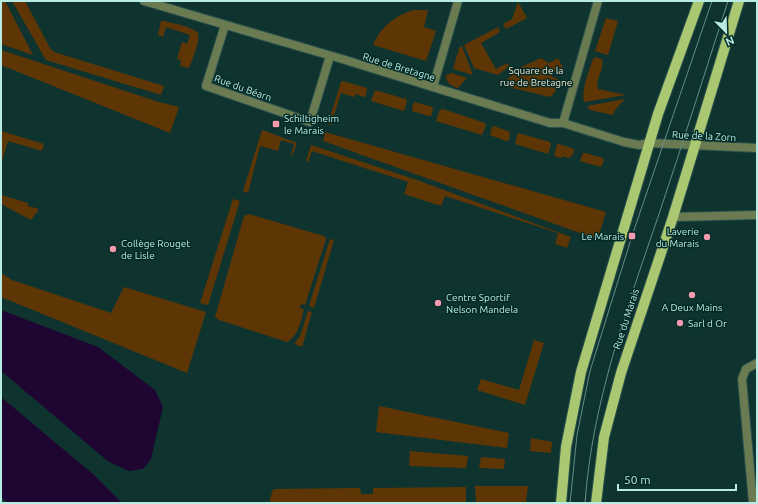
<svg xmlns="http://www.w3.org/2000/svg" width="758" height="504" font-family="Ubuntu,sans-serif">
  <style>
    .green { fill: #5e3605 }
    .water { fill: #1e0532 }
    .lines { fill: none; stroke-linecap: round; stroke-linejoin: round }
    .minor-casing { stroke: #2a514d; stroke-width: 10 }
    .primary-casing { stroke: #2a514d; stroke-width: 12 }
    .minor { stroke: #6b7b51; stroke-width: 8 }
    .primary { stroke: #aac871; stroke-width: 10 }
    .tram { stroke: #628e88; stroke-width: 1 }
    .poi-dot { fill: #f29aae; stroke: #042a26; stroke-width: 1.5 }
    .labels { text-anchor: middle; dominant-baseline: central; stroke-width: 3; stroke-linejoin: round; paint-order: stroke }
    .street-label { font-size: 10px; fill: #b8ebe3; stroke: #042a26 }
    .park-label { font-size: 10px; fill: #f5e0cd; stroke: #042a26 }
    .poi-label { font-size: 10px; fill: #b8ebe3; stroke: #042a26; text-anchor: start }
  </style>
  <rect width="100%" height="100%" fill="#0f3430"/>
  <!-- green -->
  <g class="green">
    <path d="M1 1H5L33 55 1 44Z"/>
    <path d="M12 1H25L50 48 54 52 164 86 161 95 46 60Z"/>
    <path d="M518 2 527 18 506 29 503 24 512 19Z"/>
    <path d="M413 10H428L424 27 436 31 426 61 373 45C381 26 395 16 413 10Z"/>
    <path d="M606 18 618 21 608 55 595 51Z"/>
    <path d="M161 21H164C172 23 192 27 197 32 202 37 192 61 189 68L180 66 181 60 177 59 182 42 187 44 190 35 166 27 163 37 158 35Z"/>
    <path d="M498 27 500 32 481 43 496 69 507 63 509 66 498 75 474 68 464 45Z"/>
    <path d="M462 46 473 75 453 69 459 48Z"/>
    <path d="M1 50 159 102 179 107 170 133 1 65Z"/>
    <path d="M596 57 602 59C605 69 595 78 598 89L626 95 584 102C581 89 589 72 593 59Z"/>
    <path d="M541 58 549 63 558 58 563 68 553 72 552 77 558 79C559 86 556 92 550 97L508 87 505 85 504 82 521 67Z"/>
    <path d="M452 73 467 78 458 88C451 86 446 83 446 75Z"/>
    <path d="M343 81 367 88 366 96 363 97 356 94 354 97 341 93 331 125 328 124 341 82Z"/>
    <path d="M375 90 406 99 407 101 404 111 371 101Z"/>
    <path d="M625 99 615 110 613 115 590 110 587 106Z"/>
    <path d="M415 102 432 107 433 109 431 116H429L412 111 413 104Z"/>
    <path d="M443 109 485 123 486 125 482 135 436 121 440 110Z"/>
    <path d="M494 126 510 132 509 140 506 141 490 135 492 127Z"/>
    <path d="M262 130 297 143 292 156 291 155 294 144 281 140 278 151 260 146 248 193 243 191Z"/>
    <path d="M1 131 44 144 42 151 8 141 1 164Z"/>
    <path d="M325 132 606 212 599 235 594 238 323 141Z"/>
    <path d="M518 133 550 142 551 145 548 154 515 144Z"/>
    <path d="M559 144 574 149V151L572 156 568 158 562 156 561 158 554 156 557 145Z"/>
    <path d="M311 145 417 180 571 237 567 248 555 244 558 233 445 196 441 206 404 194 408 182 312 151 308 162 306 161Z"/>
    <path d="M583 153H585L603 158 604 160 601 167 580 161Z"/>
    <path d="M1 195 28 203V206L39 209 31 220 1 204Z"/>
    <path d="M233 199 240 201 208 305 200 303Z"/>
    <path d="M249 214 324 236 326 239 305 305 301 304 300 308 304 309C300 323 299 335 287 342L219 320 215 317 244 216Z"/>
    <path d="M330 239 334 240 314 308 309 306Z"/>
    <path d="M1 273 12 280 111 313 124 287 206 312 187 373 1 297Z"/>
    <path d="M308 311 312 312 302 347 294 344 300 336Z"/>
    <path d="M534 340 544 343 525 405 477 390 481 379 519 390Z"/>
    <path d="M379 406 509 433 507 448 376 432Z"/>
    <path d="M531 438 552 442 551 453 530 451Z"/>
    <path d="M410 451 468 456 466 468 409 466Z"/>
    <path d="M481 457 505 459 504 469 479 468Z"/>
    <path d="M475 486H528L526 503H476Z"/>
    <path d="M466 487V503H269L273 489 360 488 361 494H373V488Z"/>
  </g>
  <!-- water -->
  <g class="water">
    <path d="M1 310 98 347 155 390 163 407 151 459 143 469 129 471 109 462 1 371Z"/>
    <path d="M1 397 93 474 122 503H8L1 497Z"/>
  </g>
  <g class="lines">
    <!-- minor casing -->
    <g class="minor-casing">
      <g id="minor">
        <path d="M144 1 342 59 550 123H563L624 142 639 145 649 143 757 148"/>
        <path d="M225 25 206 86 310 122 330 56"/>
        <path d="M433 87 458 1"/>
        <path d="M563 123 598 1"/>
        <path d="M673 217 757 215"/>
        <path d="M753 503 742 379 746 369 757 363"/>
      </g>
    </g>
    <!-- primary casing -->
    <g class="primary-casing">
      <g id="primary">
        <path d="M561 503 566 447 581 372 658 114 699 1"/>
        <path d="M596 503 604 437 621 373 673 217 739 1"/>
      </g>
    </g>
    <!-- minor -->
    <use href="#minor" class="minor"/>
    <!-- primary -->
    <use href="#primary" class="primary"/>
    <!-- tram -->
    <g class="tram">
      <path d="M570 503 577 435 590 371 632 236 712 1"/>
      <path d="M585 503C592 403 627 308 659 214 683 143 705 72 728 1"/>
    </g>
  </g>
  <!-- markers -->
  <g class="poi-dot">
    <rect x="272" y="120" width="8" height="8" rx="2"/>
    <rect x="628" y="232" width="8" height="8" rx="2"/>
    <circle cx="707" cy="237" r="4"/>
    <circle cx="113" cy="249" r="4"/>
    <circle cx="692" cy="295" r="4"/>
    <circle cx="438" cy="303" r="4"/>
    <circle cx="680" cy="323" r="4"/>
  </g>
  <g class="labels">
    <!-- street labels -->
    <g class="street-label">
      <text transform="translate(399 67) rotate(17)">Rue de Bretagne</text>
      <text transform="translate(243 88) rotate(20)">Rue du Béarn</text>
      <text transform="translate(704 136) rotate(3)">Rue de la Zorn</text>
      <text transform="translate(626 319) rotate(-72)">Rue du Marais</text>
    </g>
    <!-- park labels -->
    <g class="park-label">
      <text x="536" y="70">Square de la<tspan x="536" dy="12">rue de Bretagne</tspan></text>
    </g>
    <!-- poi labels -->
    <g class="poi-label">
      <text x="284" y="118">Schiltigheim<tspan x="284" dy="12">le Marais</tspan></text>
      <text x="699" y="231" text-anchor="end">Laverie<tspan x="699" dy="12">du Marais</tspan></text>
      <text x="624" y="236" text-anchor="end">Le Marais</text>
      <text x="121" y="243">Collège Rouget<tspan x="121" dy="12">de Lisle</tspan></text>
      <text x="446" y="297">Centre Sportif<tspan x="446" dy="12">Nelson Mandela</tspan></text>
      <text x="692" y="307" text-anchor="middle">A Deux Mains</text>
      <text x="688" y="323">Sarl d Or</text>
    </g>
  </g>
  <!-- border -->
  <rect width="758" height="504" fill="none" stroke="#b8ebe3" stroke-width="4"/>
  <!-- north arrow -->
  <g transform="translate(726 32) rotate(157)" stroke="#042a26" stroke-width="3" paint-order="stroke">
  <path d="M0-3L7 15L0 10L-7 15Z" fill="#b8ebe3"/>
  <text y="-6" font-size="11" font-weight="bold" text-anchor="middle" fill="#b8ebe3">N</text>
  </g>
  <!-- scale -->
  <path d="M618 484v6h118v-6" fill="none" stroke="#b8ebe3" stroke-width="2"/>
  <text x="624" y="484" font-size="12" fill="#b8ebe3" stroke="#042a26" stroke-width="3" paint-order="stroke">50 m</text>
</svg>
